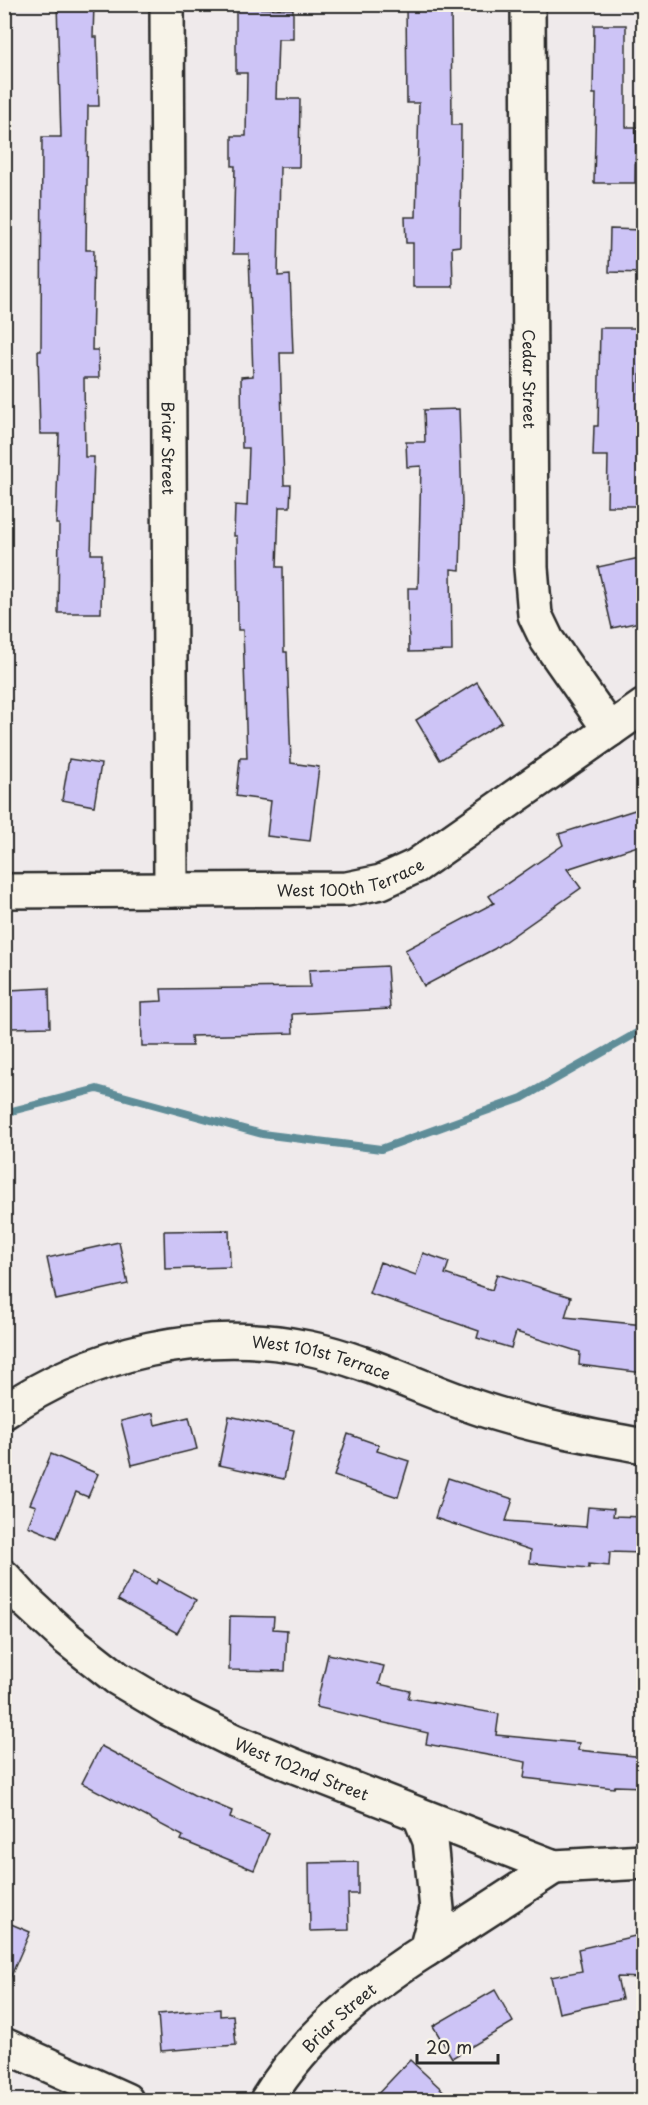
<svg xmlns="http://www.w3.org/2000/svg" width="648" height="2105" font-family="'Playpen Sans',sans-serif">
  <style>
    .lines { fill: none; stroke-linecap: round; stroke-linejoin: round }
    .stream { stroke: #5f8d98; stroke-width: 8 }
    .building { fill: #cdc4f6; stroke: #2b2b2b; stroke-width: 1.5 }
    .minor-casing { stroke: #2b2b2b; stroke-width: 38 }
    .minor { stroke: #f7f3e8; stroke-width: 33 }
    .labels { text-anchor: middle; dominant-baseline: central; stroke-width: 4.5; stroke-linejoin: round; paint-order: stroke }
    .street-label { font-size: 16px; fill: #2b2b2b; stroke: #f7f3e8 }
  </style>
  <rect width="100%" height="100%" fill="#efeaeb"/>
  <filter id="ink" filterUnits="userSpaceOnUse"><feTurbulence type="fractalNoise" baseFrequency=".0167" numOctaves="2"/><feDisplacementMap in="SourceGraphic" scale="12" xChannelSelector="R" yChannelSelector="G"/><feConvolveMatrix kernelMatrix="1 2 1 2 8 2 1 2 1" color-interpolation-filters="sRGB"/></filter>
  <g filter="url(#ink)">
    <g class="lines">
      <!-- stream -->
      <path class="stream" d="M4 1113 97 1089 262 1134 381 1149 522 1098 644 1029"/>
    </g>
    <!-- building -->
    <g class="building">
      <path d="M57 4H94L93 37H97L99 106H88L86 250H94L92 350H98L99 378H84L85 457H94L91 554H102L101 613H58L59 524H56L59 434H40L38 351H41L42 137H61Z"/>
      <path d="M406 4H451L452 125H461L460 246 452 247 453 287H413V243H406L405 217H416L419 103H407Z"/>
      <path d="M236 8 293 9V39H278L276 99H300L299 167H280L278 276 290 275 293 353H280L284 485H291L290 507H279L277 567H283L284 652H287L291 763 319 767 310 841 267 836 271 801 236 796 240 758H247L243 630H238L237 536H234L235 505 247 506 249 448H242L241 377 253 376 249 254H233L235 166H232V136H246L247 73H236Z"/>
      <path d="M594 25H626V127H636L635 183H594L596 94H593Z"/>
      <path d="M610 229 644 230V273L609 272Z"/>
      <path d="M600 328H641L639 427H644V506H607L608 456H593L594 426H598Z"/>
      <path d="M459 409 462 503 460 570 451 569 452 651 409 652 408 588H418L421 466 407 467 406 442H425L424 410Z"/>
      <path d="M644 557V621L612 628 598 567Z"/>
      <path d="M477 682 502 722 440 760 416 720Z"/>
      <path d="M69 759 101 764 94 806 62 800Z"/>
      <path d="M638 809 644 826V844L567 869 581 888 494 949 424 986 405 950 494 903 489 896 563 845 559 834Z"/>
      <path d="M387 966 390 1009 292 1014 293 1033 191 1036 192 1046H142L141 1002 162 1001 161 989 310 987 309 970Z"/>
      <path d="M49 988 50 1027 10 1028 9 990Z"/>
      <path d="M229 1230 230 1267 165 1269 164 1231Z"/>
      <path d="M119 1242 128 1284 56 1300 47 1258Z"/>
      <path d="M423 1253 449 1262 445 1274 492 1290 497 1274 571 1297 565 1317 644 1325V1373L579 1365 580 1352 516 1332 511 1348 477 1338 479 1331 369 1293 380 1262 416 1275Z"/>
      <path d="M153 1413 155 1425 189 1417 197 1449 132 1465 121 1421Z"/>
      <path d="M229 1416 294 1430 284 1479 219 1465Z"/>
      <path d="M348 1434 379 1445 377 1451 409 1461 398 1497 334 1476Z"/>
      <path d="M51 1454 98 1474 88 1497 76 1492 57 1538 28 1526 36 1506 30 1504Z"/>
      <path d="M448 1478 513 1499 506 1521 586 1527 588 1507 614 1509 613 1516 644 1517V1553L610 1552 609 1566 589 1564V1568L530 1563 531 1550 435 1518Z"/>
      <path d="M134 1571 156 1584 158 1579 196 1600 177 1633 118 1600Z"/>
      <path d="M230 1616 274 1617 273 1629 287 1630 285 1671 229 1670Z"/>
      <path d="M328 1654 384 1666 379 1684 410 1691 408 1698 499 1714 496 1735 579 1743 578 1750 644 1757V1787L615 1786 614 1788 524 1778 526 1762 426 1744 428 1733 316 1707Z"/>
      <path d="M101 1746 194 1795 232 1811 230 1818 269 1834 254 1870 181 1840 183 1836 82 1783Z"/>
      <path d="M358 1862V1894H348L349 1930 310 1931 309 1863Z"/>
      <path d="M4 1921 30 1932 4 1992Z"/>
      <path d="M644 1934V1978L617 1977 622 1999 559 2013 551 1977 582 1971 578 1949Z"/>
      <path d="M495 1990 513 2022 452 2058 433 2026Z"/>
      <path d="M220 2009V2016L233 2015 236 2045 161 2051 158 2014Z"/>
      <path d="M410 2060 453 2100H372Z"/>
    </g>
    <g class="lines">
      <!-- minor casing -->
      <g class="minor-casing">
        <g id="minor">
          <path id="s1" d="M167 4 171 890"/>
          <path id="s2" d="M528 4 531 568 535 615 547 640 610 730"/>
          <path id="s3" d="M4 891 347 889 381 882 416 866 644 706"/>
          <path id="s4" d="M4 1412C91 1352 204 1326 308 1348 375 1362 436 1397 501 1415 548 1429 596 1437 644 1446"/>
          <path id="s5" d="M4 1577 27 1602 65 1637 117 1678 169 1709 234 1741 297 1767 554 1867 644 1862"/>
          <path d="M426 1950 554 1867"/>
          <path d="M4 2045 126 2100"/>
          <path id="s6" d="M267 2100C305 2037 364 1989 426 1950L437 1909 430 1841 420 1816"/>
        </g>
      </g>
      <!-- minor -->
      <use href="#minor" class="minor"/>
    </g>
  </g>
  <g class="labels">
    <!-- street labels -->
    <g class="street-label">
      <text stroke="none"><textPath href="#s2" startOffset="375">Cedar Street</textPath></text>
      <text stroke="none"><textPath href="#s1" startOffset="444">Briar Street</textPath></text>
      <text stroke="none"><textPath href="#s3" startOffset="348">West 100th Terrace</textPath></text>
      <text stroke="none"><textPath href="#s4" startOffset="334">West 101st Terrace</textPath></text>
      <text stroke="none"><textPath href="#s5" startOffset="358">West 102nd Street</textPath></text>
      <text stroke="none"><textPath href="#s6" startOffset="110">Briar Street</textPath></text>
    </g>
  </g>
  <!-- margin -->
  <rect width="648" height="2105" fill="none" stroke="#f7f3e8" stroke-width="24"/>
  <rect x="12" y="12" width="624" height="2081" fill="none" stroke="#2b2b2b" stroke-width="2" filter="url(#ink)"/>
  <!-- scale -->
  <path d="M417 2054v9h81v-9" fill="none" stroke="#2b2b2b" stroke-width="3"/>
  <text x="426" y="2054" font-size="18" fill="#2b2b2b" stroke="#f7f3e8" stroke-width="4.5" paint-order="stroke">20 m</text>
</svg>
